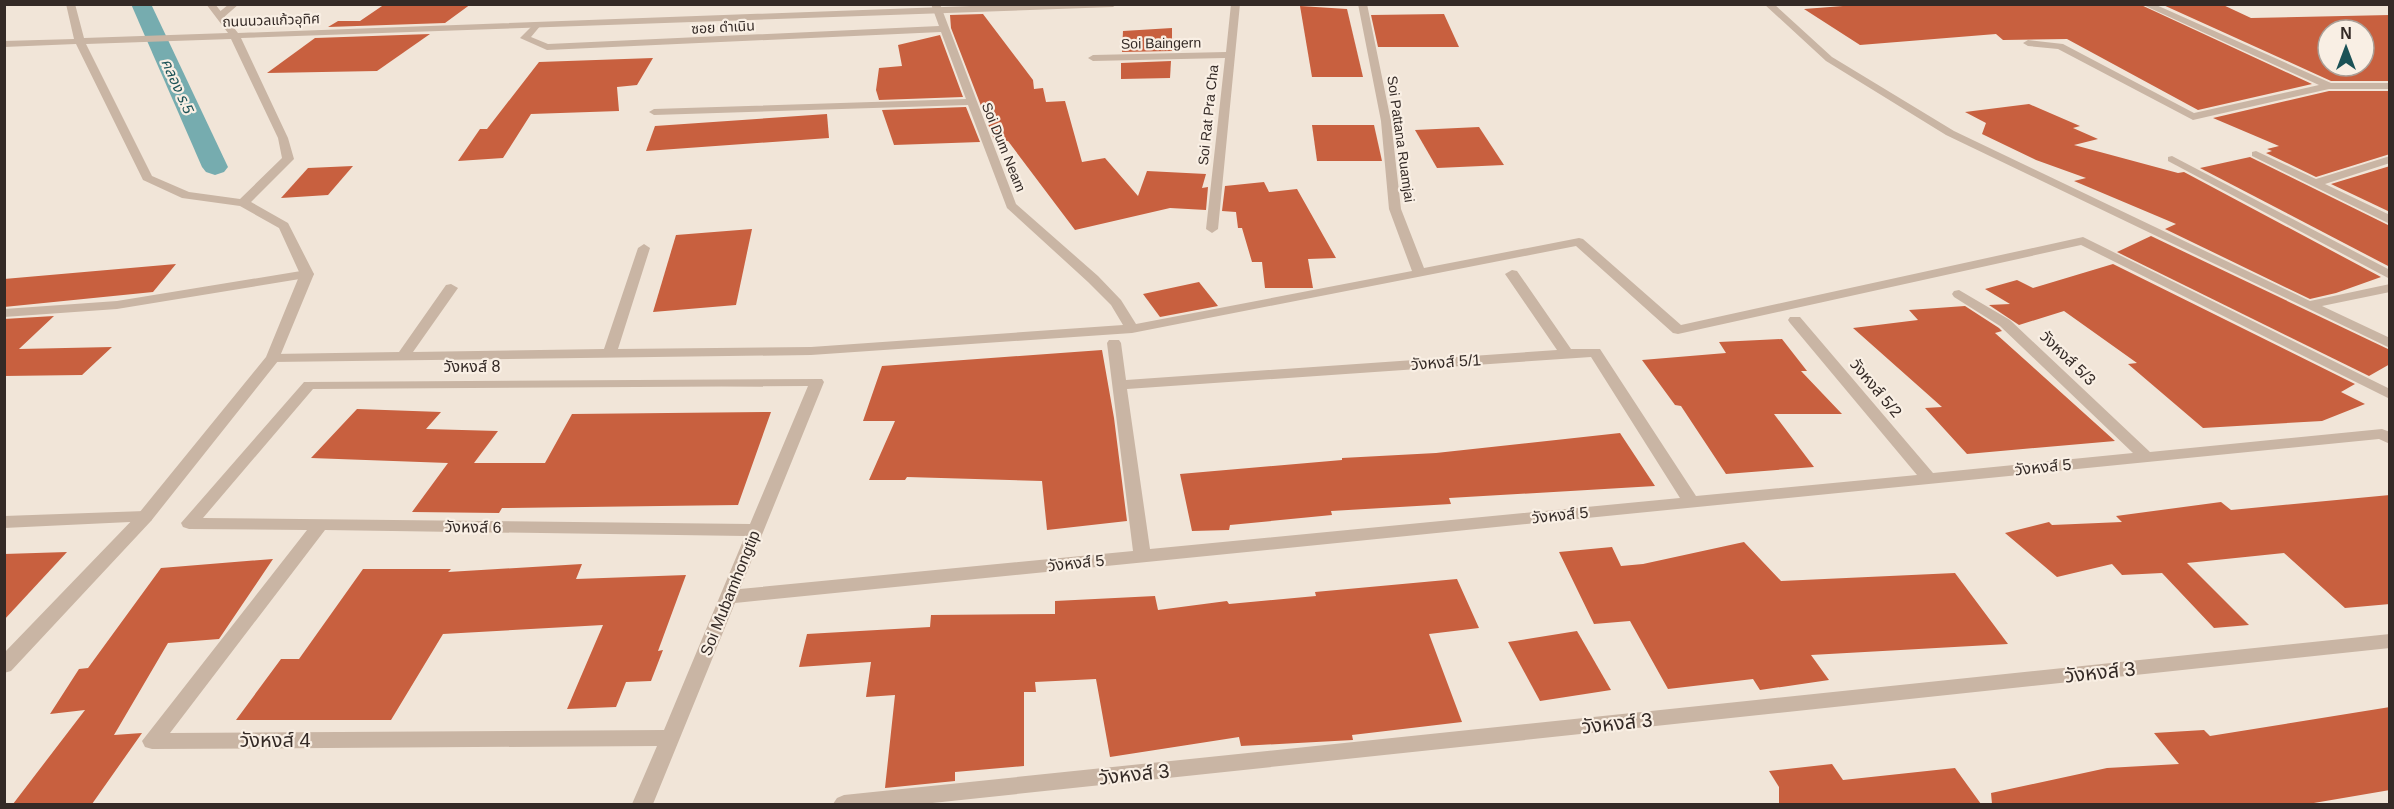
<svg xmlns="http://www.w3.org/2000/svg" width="2394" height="809" font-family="Arial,'Noto Sans Thai',sans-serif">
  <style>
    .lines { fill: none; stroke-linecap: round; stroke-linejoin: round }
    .canal { fill: #76acaf; fill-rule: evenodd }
    .building { fill: #c8603f; fill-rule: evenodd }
    .minor { fill: #c9b5a4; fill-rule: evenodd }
    .tertiary { fill: #c9b5a4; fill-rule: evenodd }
    .labels { text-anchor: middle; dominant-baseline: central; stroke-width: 4.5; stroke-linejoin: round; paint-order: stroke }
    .far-street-label { font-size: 14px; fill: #342a26; stroke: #f9efe4 }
    .far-water-label { font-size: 15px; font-style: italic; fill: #1b5256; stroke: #f9efe4 }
    .street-label { font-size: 16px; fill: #342a26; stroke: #f9efe4 }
    .near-street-label { font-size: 20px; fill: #342a26; stroke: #f9efe4 }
  </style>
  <rect width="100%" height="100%" fill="#f1e5d8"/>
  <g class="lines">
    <!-- canal -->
    <path class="canal" d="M131 4H151L228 167 224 172 215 175 206 172 202 167Z"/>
  </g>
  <!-- building -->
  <g class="building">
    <path d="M385 4H471L445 23 328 27 338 21H360Z"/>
    <path d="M1869 4H2139L2312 84 2198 110 2067 39 2003 40 1996 34 1860 45 1804 9Z"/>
    <path d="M2161 4H2221L2251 18 2390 15V81H2331ZM2328 30H2364V66H2328Z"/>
    <path d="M1300 6 1347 9 1363 77H1312Z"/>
    <path d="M983 14 1033 80 1034 89 1043 88 1046 102 1065 101 1082 162 1105 158 1138 196 1147 171 1206 174 1202 188 1208 187 1206 210 1170 208 1075 230 1008 141 995 142 951 28 950 15Z"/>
    <path d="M1444 14 1459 47H1378L1371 15Z"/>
    <path d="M1172 28V51L1122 52 1123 31Z"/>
    <path d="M430 34 377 71 267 73 315 38Z"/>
    <path d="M940 35 963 97 879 100 876 90 879 68 902 66 898 45Z"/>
    <path d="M653 58 637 85 617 87 619 111 531 114 503 158 458 161 480 129H487L539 62Z"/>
    <path d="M1171 61 1170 78 1121 79V63Z"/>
    <path d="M2329 91H2390V154L2316 177 2266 153 2272 151 2267 149 2279 146 2213 118Z"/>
    <path d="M2029 104 2080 126 2073 128 2098 139 2074 145 2178 173 2184 172 2381 277 2336 293 2310 299 2165 229 2176 224 2074 181 2086 178 2036 160 1982 134 1986 123 1965 112Z"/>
    <path d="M966 107 980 142 894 145 882 110Z"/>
    <path d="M827 114 829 138 646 151 655 126Z"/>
    <path d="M1312 125H1374L1382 161H1317Z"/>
    <path d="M1479 127 1504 165 1437 168 1415 130Z"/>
    <path d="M2250 157 2390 226V267L2200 168Z"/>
    <path d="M353 166 328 195 281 198 308 168Z"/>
    <path d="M2390 166V212L2331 184Z"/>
    <path d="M1264 182 1269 192 1297 189 1336 258 1308 259 1313 288H1265L1262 262H1252L1242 228H1238L1236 212 1222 211 1225 186Z"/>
    <path d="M752 229 736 305 653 312 676 235Z"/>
    <path d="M2151 236 2390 350V364L2369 376 2117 252Z"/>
    <path d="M176 264 153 292 4 307V279Z"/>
    <path d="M2113 264 2355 384 2341 392 2365 404 2322 421 2203 428 2128 364 2137 363 2064 311 2019 325 1989 305 2010 304 1985 289 2017 280 2033 288Z"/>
    <path d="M1199 282 1218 306 1160 317 1143 294Z"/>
    <path d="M1965 306 1999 328 2002 331 1995 333 2115 441 1967 454 1925 408 1942 407 1853 328 1918 320 1909 310Z"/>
    <path d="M54 316 19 349 112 347 82 375 4 376V319Z"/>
    <path d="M1782 339 1807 371H1801L1842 414H1774L1814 467 1726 474 1681 406 1675 405 1642 360 1726 353 1719 342Z"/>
    <path d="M1102 350 1114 418 1127 521 1047 530 1042 481 907 477 905 480H869L895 421H863L882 366Z"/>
    <path d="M357 409 441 412 426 429 498 431 474 463H545L572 414 771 412 738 505 502 508 499 513 412 512 448 463 311 458Z"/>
    <path d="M1620 433 1655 486 1449 498 1451 504 1331 511 1332 515 1230 525 1229 530 1192 531 1180 474 1342 460V458L1436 453Z"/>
    <path d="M2390 495V604L2345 608 2284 553 2187 563 2249 625 2214 628 2162 573 2122 575 2112 564 2057 577 2005 533 2049 522 2052 525 2122 522 2116 516 2221 502 2231 510Z"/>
    <path d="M1744 542 1781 581 1955 573 2008 644 1811 655 1829 680 1760 690 1753 679 1668 689 1630 621 1594 624 1559 552 1612 547 1621 566 1643 564Z"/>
    <path d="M67 552 4 620V554Z"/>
    <path d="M273 559 219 639 168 643 114 735 142 733 92 804H13L85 710 50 714 79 669 88 668 161 568Z"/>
    <path d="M582 564 576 579 686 575 658 651 663 650 651 681 626 682 616 707 567 709 603 625 443 634 391 720H236L281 659H299L363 569H451L448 572Z"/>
    <path d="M1457 579 1479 628 1429 634 1462 722 1352 735 1353 740 1241 746 1239 737 1110 757 1096 679 1035 682 1036 692H1024V766L955 772V781L885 788 895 695 866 697 871 662 799 667 807 634 930 627 931 615 1055 614V601L1155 596 1158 610 1227 601 1229 604 1316 596 1315 592Z"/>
    <path d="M1577 631 1611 690 1540 701 1508 642Z"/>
    <path d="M2390 707V790L2308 804H1992L1991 793 2107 768 2179 764 2154 733 2204 730 2210 736Z"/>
    <path d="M1832 764 1843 780 1955 768 1981 804H1779V787L1769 771Z"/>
  </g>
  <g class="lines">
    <!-- minor -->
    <g class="minor">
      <path d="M229 4H239L223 18H217V14Z"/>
      <path d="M931 4H940L1016 204 1098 276 1121 300 1136 324 1412 271 1389 209 1381 121 1358 4H1367L1391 121 1401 209 1424 268 1579 238 1583 239 1681 325 2083 237 2390 389V399L2081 245 1678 334 1673 333 1576 246 1132 333 811 355 273 362 266 358 273 354 399 352 446 285 451 284 458 288 413 352 604 349 638 248 644 244 650 248 618 349 811 347 1123 325 1111 305 1088 282 1007 208 968 105 654 115 649 112 654 109 966 99 941 32 547 50 520 38 536 22 541 25 531 37 548 44 939 26Z"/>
      <path d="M1231 4H1240L1218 229 1212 233 1206 229 1225 58 1093 61 1088 58 1093 55 1226 52Z"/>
      <path d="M1764 4H1774L1832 57 1954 131 2310 301 2390 284V292L2322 306 2390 338V348L1946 135 1826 61Z"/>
      <path d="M2141 4H2154L2331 83H2390V89H2329L2193 120 2058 49 2028 46 2023 43 2028 40 2063 44 2194 113 2319 85Z"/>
      <path d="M2256 151 2316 179 2390 156V163L2325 184 2390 215V224L2252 156V152Z"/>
      <path d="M2172 156 2390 270V279L2168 161V157Z"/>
      <path d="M307 270 314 274 312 277 117 309 4 317V309L117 301Z"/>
      <path d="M1512 270 1517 271 1571 349H1600L1696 496 1917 475 1790 323 1788 320 1790 317H1800L1933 473 2133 453 2000 326 1954 297 1952 294 1954 291 1959 290 2010 320 2150 452 2382 429 2390 432V444L2379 439 735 603 653 804H632L657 746 152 749 145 747 142 741 307 530 189 529 183 527 181 523 304 382 822 379 824 382 740 589 1133 551 1107 343 1109 340H1119L1121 343 1126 380 1557 350 1505 274ZM1591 357 1680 498 1150 549 1127 389ZM808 386 750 524 203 518 313 389ZM325 530 745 536 664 730 170 733Z"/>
      <path d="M145 511 151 513 153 517 151 521 4 528V516Z"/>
      <path d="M2390 634V648L923 804H833L837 798 844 795Z"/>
    </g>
    <!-- tertiary -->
    <path class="tertiary" d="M66 4H75L84 38 228 33 206 4H215L238 33 1024 4H1117L1113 7 241 38 288 138 294 159 251 202 288 223 314 274 278 361 151 521 11 671 4 673V653L139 513 266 357 300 274 279 228 240 206 182 198 143 180 76 44 4 47V41L74 39ZM231 39 278 138 282 158 240 199 189 192 152 176 86 44Z"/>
  </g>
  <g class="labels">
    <!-- far-street labels -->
    <g class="far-street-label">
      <text transform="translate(271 20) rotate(-2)">ถนนนวลแก้วอุทิศ</text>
      <text transform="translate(723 27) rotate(-3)">ซอย ดำเนิน</text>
      <text transform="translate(1161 43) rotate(-1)">Soi Baingern</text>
      <text transform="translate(1208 115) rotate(-84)">Soi Rat Pra Cha</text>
      <text transform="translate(1401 139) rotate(82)">Soi Pattana Ruamjai</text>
      <text transform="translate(1004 147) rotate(68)">Soi Dum Neam</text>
    </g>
    <!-- far-water labels -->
    <g class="far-water-label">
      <text transform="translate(178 86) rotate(66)">คลอง ร.5</text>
    </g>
    <!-- street labels -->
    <g class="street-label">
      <text transform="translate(2068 358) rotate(44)">วังหงส์ 5/3</text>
      <text transform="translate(1446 362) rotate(-4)">วังหงส์ 5/1</text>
      <text x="472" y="366">วังหงส์ 8</text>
      <text transform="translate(1876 388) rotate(50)">วังหงส์ 5/2</text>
      <text transform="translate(2043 467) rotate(-6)">วังหงส์ 5</text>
      <text transform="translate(1560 515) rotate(-6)">วังหงส์ 5</text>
      <text transform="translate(473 527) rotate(1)">วังหงส์ 6</text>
      <text transform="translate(1076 563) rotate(-6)">วังหงส์ 5</text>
      <text transform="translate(730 593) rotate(-68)">Soi Mubamhongtip</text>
    </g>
    <!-- near-street labels -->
    <g class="near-street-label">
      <text transform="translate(2100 672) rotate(-6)">วังหงส์ 3</text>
      <text transform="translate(1617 723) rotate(-6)">วังหงส์ 3</text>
      <text x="275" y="740">วังหงส์ 4</text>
      <text transform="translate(1134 774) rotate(-6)">วังหงส์ 3</text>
    </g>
  </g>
  <!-- border -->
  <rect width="2394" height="809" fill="none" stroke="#342a26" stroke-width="12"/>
  <!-- north arrow -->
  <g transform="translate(2346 48)"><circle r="28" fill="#f9efe4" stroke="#aaa098" stroke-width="1.5"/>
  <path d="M0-4.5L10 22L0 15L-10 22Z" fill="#1b5256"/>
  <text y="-9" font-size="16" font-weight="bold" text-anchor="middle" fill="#342a26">N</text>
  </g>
</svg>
